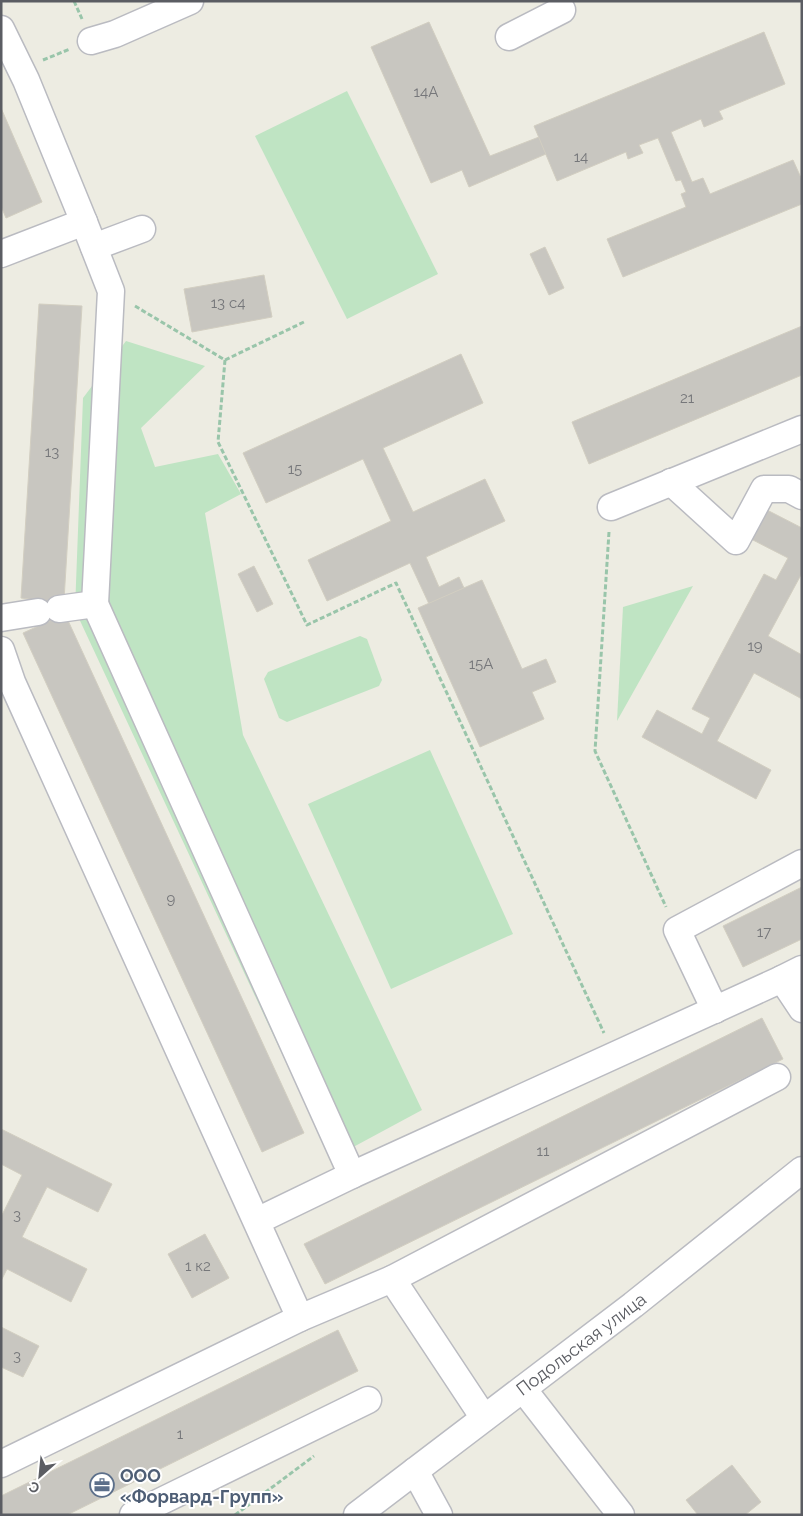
<svg xmlns="http://www.w3.org/2000/svg" width="803" height="1516" font-family="Raleway,sans-serif">
  <style>
    .green { fill: #bfe4c3 }
    .building { fill: #c8c6c0; stroke: #d2cec1 }
    .lines { fill: none; stroke-linecap: round; stroke-linejoin: round }
    .minor-casing { stroke: #babbc1; stroke-width: 29 }
    .path { stroke: #99c5aa; stroke-width: 3; stroke-dasharray: 5 2.5; stroke-linecap: butt }
    .minor { stroke: #fff; stroke-width: 26 }
    .labels { text-anchor: middle; dominant-baseline: central; stroke-width: 4; stroke-linejoin: round; paint-order: stroke }
    .number-label { font-size: 15px; fill: #76777a }
    .street-label { font-size: 18px; fill: #5b5d63; stroke: #fff }
    .service-label { font-size: 18px; font-weight: bold; fill: #4e5e75; stroke: #fff; text-anchor: start }
  </style>
  <rect width="100%" height="100%" fill="#edece2"/>
  <!-- green -->
  <g class="green">
    <path d="M347 91 438 274 347 319 255 136Z"/>
    <path d="M126 341 205 366 141 428 155 467 218 454 241 494 205 513 243 735 422 1110 331 1159 75 610 83 398Z"/>
    <path d="M693 586 617 721 623 607Z"/>
    <path d="M360 636 367 639 382 680 379 686 287 722 279 718 264 679 268 672Z"/>
    <path d="M430 750 513 934 391 989 308 804Z"/>
  </g>
  <!-- building -->
  <g class="building">
    <path d="M429 22 490 156 539 137 546 154 469 187 462 170 431 183 371 47Z"/>
    <path d="M764 32 785 84 719 111 723 119 704 127 701 119 671 132 692 182 703 178 710 194 793 160 802 180V204L623 277 607 239 686 207 681 194 686 192 681 180 676 181 658 138 639 145 643 153 628 159 626 152 557 181 534 126Z"/>
    <path d="M1 108 42 202 6 218 1 206Z"/>
    <path d="M545 247 564 288 549 295 530 254Z"/>
    <path d="M264 275 272 317 192 332 184 289Z"/>
    <path d="M39 304 82 306 64 600 61 616 40 626 36 600 21 598Z"/>
    <path d="M802 326V375L589 464 572 422Z"/>
    <path d="M461 354 483 403 383 448 413 512 485 479 505 521 426 557 439 587 459 577 464 588 429 604 410 563 327 601 308 560 391 521 363 459 266 503 243 453Z"/>
    <path d="M767 510 802 528V573L768 636 802 655V699L754 673 717 741 771 770 756 799 642 737 657 710 702 734 710 718 692 709 764 574 776 580 788 558 751 539Z"/>
    <path d="M254 566 273 604 257 612 238 574Z"/>
    <path d="M482 580 522 669 546 659 556 682 532 692 544 719 480 747 418 608Z"/>
    <path d="M65 614 304 1133 262 1152 23 633Z"/>
    <path d="M802 887V939L743 967 723 926Z"/>
    <path d="M762 1018 783 1059 325 1284 304 1244Z"/>
    <path d="M1 1129 112 1184 98 1212 47 1187 22 1237 87 1269 71 1302 7 1269 1 1281V1217L22 1175 1 1164Z"/>
    <path d="M205 1234 229 1278 192 1298 168 1254Z"/>
    <path d="M1 1327 39 1346 23 1377 1 1367Z"/>
    <path d="M338 1330 358 1371 67 1515H1V1496Z"/>
    <path d="M732 1465 761 1502 745 1515H698L686 1500Z"/>
  </g>
  <g class="lines">
    <!-- minor casing -->
    <g class="minor-casing">
      <g id="minor">
        <path d="M1 29 26 80 84 222 1 254"/>
        <path d="M509 37 562 10"/>
        <path d="M91 41 115 34 190 1"/>
        <path d="M94 247 142 229"/>
        <path d="M671 482 736 541 764 489H789L802 496"/>
        <path d="M611 507 802 429"/>
        <path d="M95 604 352 1175 257 1221"/>
        <path d="M59 609 95 604 111 291 84 222"/>
        <path d="M1 618 38 612"/>
        <path d="M1 650 12 682 300 1318 392 1279 484 1418"/>
        <path d="M802 969 782 979 802 1009"/>
        <path d="M715 1010 677 930 802 863"/>
        <path d="M352 1175 782 979"/>
        <path d="M392 1279 777 1077"/>
        <path d="M523 1389 621 1515"/>
        <path d="M1 1464 300 1318"/>
        <path d="M415 1471 439 1515"/>
        <path d="M133 1515 368 1400"/>
        <path d="M357 1515 633 1305 802 1170"/>
      </g>
    </g>
    <!-- path -->
    <g class="path">
      <path d="M74 1 82 19"/>
      <path d="M43 60 70 49"/>
      <path d="M135 306 225 360 306 321"/>
      <path d="M225 360 218 442 307 625 396 583 604 1033"/>
      <path d="M609 532 595 751 666 907"/>
      <path d="M235 1515 314 1456"/>
    </g>
    <!-- minor -->
    <use href="#minor" class="minor"/>
  </g>
  <!-- icons -->
  <defs>
    <g id="office-ring" transform="scale(1.25)"><circle r="9.5" fill="#fff" stroke="#5c6f8a" stroke-width="1.5"/><path d="M-6-3h4V-5.5h4V-3h4V5H-6ZM-1-4.5V-3h2v-1.5ZM-6 0V1H6V0Z" fill="#5c6f8a"/></g>
  </defs>
  <g fill-rule="evenodd">
    <use href="#office-ring" x="102" y="1485"/>
  </g>
  <g class="labels">
    <!-- number labels -->
    <g class="number-label">
      <text x="426" y="92">14А</text>
      <text x="581" y="157">14</text>
      <text x="228" y="303">13 с4</text>
      <text x="687" y="398">21</text>
      <text x="52" y="452">13</text>
      <text x="295" y="469">15</text>
      <text x="755" y="646">19</text>
      <text x="481" y="664">15А</text>
      <text x="171" y="899">9</text>
      <text x="764" y="932">17</text>
      <text x="543" y="1151">11</text>
      <text x="17" y="1215">3</text>
      <text x="198" y="1266">1 к2</text>
      <text x="17" y="1356">3</text>
      <text x="180" y="1434">1</text>
    </g>
    <!-- street labels -->
    <g class="street-label">
      <text transform="translate(581 1344) rotate(-37)">Подольская улица</text>
    </g>
    <!-- service labels -->
    <g class="service-label">
      <text x="120" y="1475">ООО<tspan x="120" dy="21">«Форвард-Групп»</tspan></text>
    </g>
  </g>
  <!-- border -->
  <rect width="803" height="1516" fill="none" stroke="#5b5d63" stroke-width="5"/>
  <!-- north arrow -->
  <g transform="translate(40 1476) rotate(207)" stroke="#ffffff" stroke-width="4" paint-order="stroke">
  <path d="M0-4L9 19L0 12L-9 19Z" fill="#5b5d63"/>
  <text y="-8" font-size="14" font-weight="bold" text-anchor="middle" fill="#5b5d63">С</text>
  </g>
</svg>
